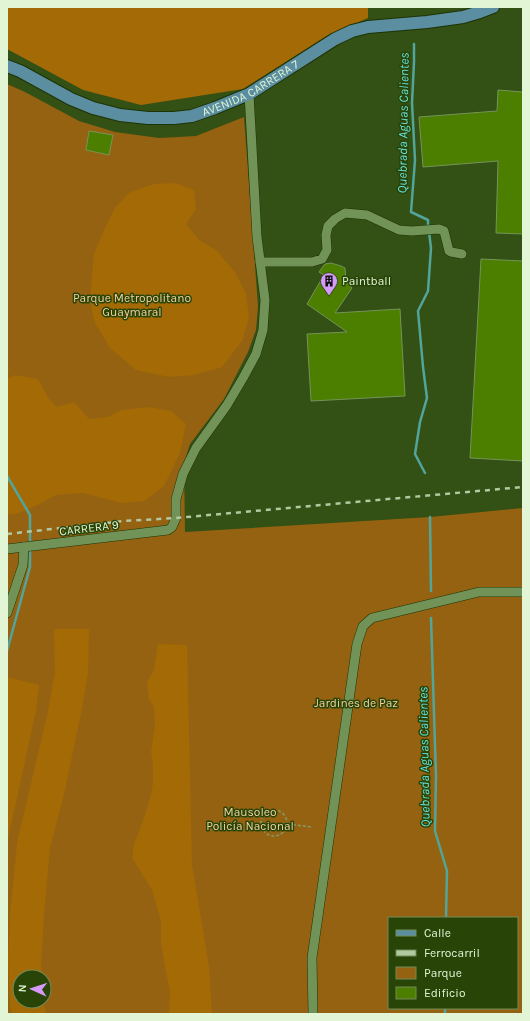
<svg xmlns="http://www.w3.org/2000/svg" width="530" height="1021" font-family="Karla,sans-serif">
  <style>
    .green { fill: #956211; fill-rule: evenodd }
    .forest { fill: #a36a05 }
    .lines { fill: none; stroke-linecap: round; stroke-linejoin: round }
    .stream { stroke: #52a59a; stroke-width: 2.5 }
    .building { fill: #4c7f00; stroke: #749459 }
    .minor-casing { stroke: #1e3306; stroke-width: 10 }
    .major-casing { stroke: #1e3306; stroke-width: 14 }
    .path { stroke: #849c6d; stroke-width: 1.5; stroke-dasharray: 3 2; stroke-linecap: butt }
    .minor { stroke: #729357; stroke-width: 9 }
    .major { stroke: #5b8ea0; stroke-width: 12 }
    .rail { stroke: #b2c8a1; stroke-width: 2.5; stroke-dasharray: 5 5; stroke-linecap: butt }
    .labels { text-anchor: middle; dominant-baseline: central; stroke-width: 3; stroke-linejoin: round; paint-order: stroke }
    .street-label { font-size: 12px; fill: #e2f5d5; stroke: #284507 }
    .poi-label { font-size: 12px; fill: #e2f5d5; stroke: #284507; text-anchor: start }
    .park-label { font-size: 12px; fill: #f5d0a2; stroke: #284507 }
    .water-label { font-size: 13px; font-style: italic; fill: #67e0db; stroke: #284507 }
  </style>
  <rect width="100%" height="100%" fill="#335015"/>
  <!-- green -->
  <path class="green" d="M7 84 25 92 79 121 115 132 159 138 196 136 244 117 258 306 256 330 248 352 224 399 190 444 184 463 185 532 430 517 523 508V1014H7ZM389 918H517V1008H389ZM20 977H44V1001H20Z"/>
  <!-- forest -->
  <g class="forest">
    <path d="M7 7H368V18L325 37 243 89 141 105 83 90 7 49Z"/>
    <path d="M175 183 194 190 196 209 186 224 199 240 216 250 235 272 246 294 249 318 242 341 222 367 194 375 169 377 136 370 110 348 94 321 90 299 94 254 105 228 115 208 129 193 153 184Z"/>
    <path d="M15 375 38 379 49 399 57 407 74 402 89 419 108 417 121 410 149 407 171 411 186 424 180 453 164 486 144 501 122 503 83 493 56 495 38 505 16 514H7V379Z"/>
    <path d="M54 629H89L88 673 81 714 64 794 50 848 44 914 41 963 42 977H20V1001H43L46 1014H12L10 1005 8 961 10 915 17 843 48 711 55 672Z"/>
    <path d="M158 644 187 645 192 865 209 967 212 1014H169L170 993 161 943V921L152 890 133 859V847L144 818 151 795 153 782V764L151 752 155 725 154 707 149 699 147 682 154 670Z"/>
    <path d="M7 677 39 685 36 711 7 843Z"/>
  </g>
  <g class="lines">
    <!-- stream -->
    <g class="stream">
      <path d="M414 44V62L412 103 415 160 411 212 428 220V227"/>
      <path d="M425 473 415 454 420 422 427 398 423 367 418 311 428 291 431 248 429 232"/>
      <path d="M7 476 30 515V567L7 651"/>
      <path d="M430 517 431 591"/>
      <path d="M431 618 436 776 435 831 447 871 446 918"/>
      <path d="M445 1014V1008"/>
    </g>
  </g>
  <!-- building -->
  <g class="building">
    <path d="M498 90 523 92V234L496 233 498 161 423 167 419 117 497 111Z"/>
    <path d="M89 131 113 135 109 155 86 150Z"/>
    <path d="M481 259 523 261V461L470 458Z"/>
    <path d="M331 263 341 266 345 268 346 281 352 288 335 313 400 309 405 396 311 401 307 334 347 332 307 304 324 275 319 272 325 264Z"/>
  </g>
  <g class="lines">
    <!-- minor casing -->
    <g class="minor-casing">
      <g id="minor">
        <path d="M260 262H312L322 259 327 250 326 235 328 226 335 219 345 213 367 215 399 230 412 231 439 229 444 231 449 251 451 252 462 254"/>
        <path d="M7 549 168 530 172 527 176 518V499L183 474 196 448 227 405 243 378 256 354 263 330 265 300 257 237 249 94"/>
        <path d="M7 613 23 565 24 547"/>
        <path d="M313 1014 312 958 357 644 363 626 372 618 479 592H523"/>
      </g>
    </g>
    <!-- major casing -->
    <g class="major-casing">
      <g id="major">
        <path id="s1" d="M7 66 20 71 71 99 93 108 120 115 148 118H174L192 116 215 108 249 94 335 39 352 31 368 27 427 22 463 17 480 12 493 7"/>
      </g>
    </g>
    <!-- path -->
    <g class="path">
      <circle cx="274" cy="823" r="13"/>
      <path d="M288 824 311 827"/>
    </g>
    <!-- minor -->
    <use href="#minor" class="minor"/>
    <!-- major -->
    <use href="#major" class="major"/>
    <!-- rail -->
    <path class="rail" d="M7 534 124 521 176 518 523 487"/>
  </g>
  <!-- icons -->
  <defs>
    <g id="building-pin" transform="scale(0.9)"><path d="M0 17L-7.5 6A9.5 9.5 0 1 1 7.5 6Z" fill="#d69bfa" stroke="#284507"/><path d="M-4-6H4V6H1V3H-1V6H-4ZM-2.5-4.3h1.7v1.8h-1.7ZM.8-4.3h1.7v1.8H.8ZM-2.5-1h1.7V.8h-1.7ZM.8-1h1.7V.8H.8Z" fill="#111"/></g>
  </defs>
  <g fill-rule="evenodd">
    <use href="#building-pin" x="329" y="281"/>
  </g>
  <g class="labels">
    <!-- street labels -->
    <g class="street-label">
      <text stroke="none"><textPath href="#s1" startOffset="261">AVENIDA CARRERA 7</textPath></text>
      <text transform="translate(89 528) rotate(-7)">CARRERA 9</text>
    </g>
    <!-- poi labels -->
    <g class="poi-label">
      <text x="342" y="281">Paintball</text>
    </g>
    <!-- park labels -->
    <g class="park-label">
      <text x="132" y="298">Parque Metropolitano<tspan x="132" dy="14">Guaymaral</tspan></text>
      <text x="356" y="703">Jardines de Paz</text>
      <text x="250" y="812">Mausoleo<tspan x="250" dy="14">Policía Nacional</tspan></text>
    </g>
    <!-- water labels -->
    <g class="water-label">
      <text transform="translate(403 123) rotate(-89)">Quebrada Aguas Calientes</text>
      <text transform="translate(424 757) rotate(-91)">Quebrada Aguas Calientes</text>
    </g>
  </g>
  <!-- border -->
  <rect width="530" height="1021" fill="none" stroke="#e2f5d5" stroke-width="16"/>
  <!-- legend -->
  <rect x="388" y="917" width="130" height="92" fill="#284507" stroke="#728b59"/>
  <rect x="396" y="930" width="20" height="6" fill="#5b8ea0" stroke="#728b59"/>
  <text x="424" y="937" font-size="12" fill="#e2f5d5">Calle</text>
  <rect x="396" y="950" width="20" height="6" fill="#b2c8a1" stroke="#728b59"/>
  <text x="424" y="957" font-size="12" fill="#e2f5d5">Ferrocarril</text>
  <rect x="396" y="967" width="20" height="12" fill="#956211" stroke="#728b59"/>
  <text x="424" y="977" font-size="12" fill="#e2f5d5">Parque</text>
  <rect x="396" y="987" width="20" height="12" fill="#4c7f00" stroke="#728b59"/>
  <text x="424" y="997" font-size="12" fill="#e2f5d5">Edificio</text>
  <!-- north arrow -->
  <g transform="translate(32 989) rotate(273)"><circle r="19" fill="#284507" stroke="#728b59"/>
  <path d="M0-3L7 15L0 10L-7 15Z" fill="#d69bfa"/>
  <text y="-6" font-size="11" font-weight="bold" text-anchor="middle" fill="#e2f5d5">N</text>
  </g>
</svg>
